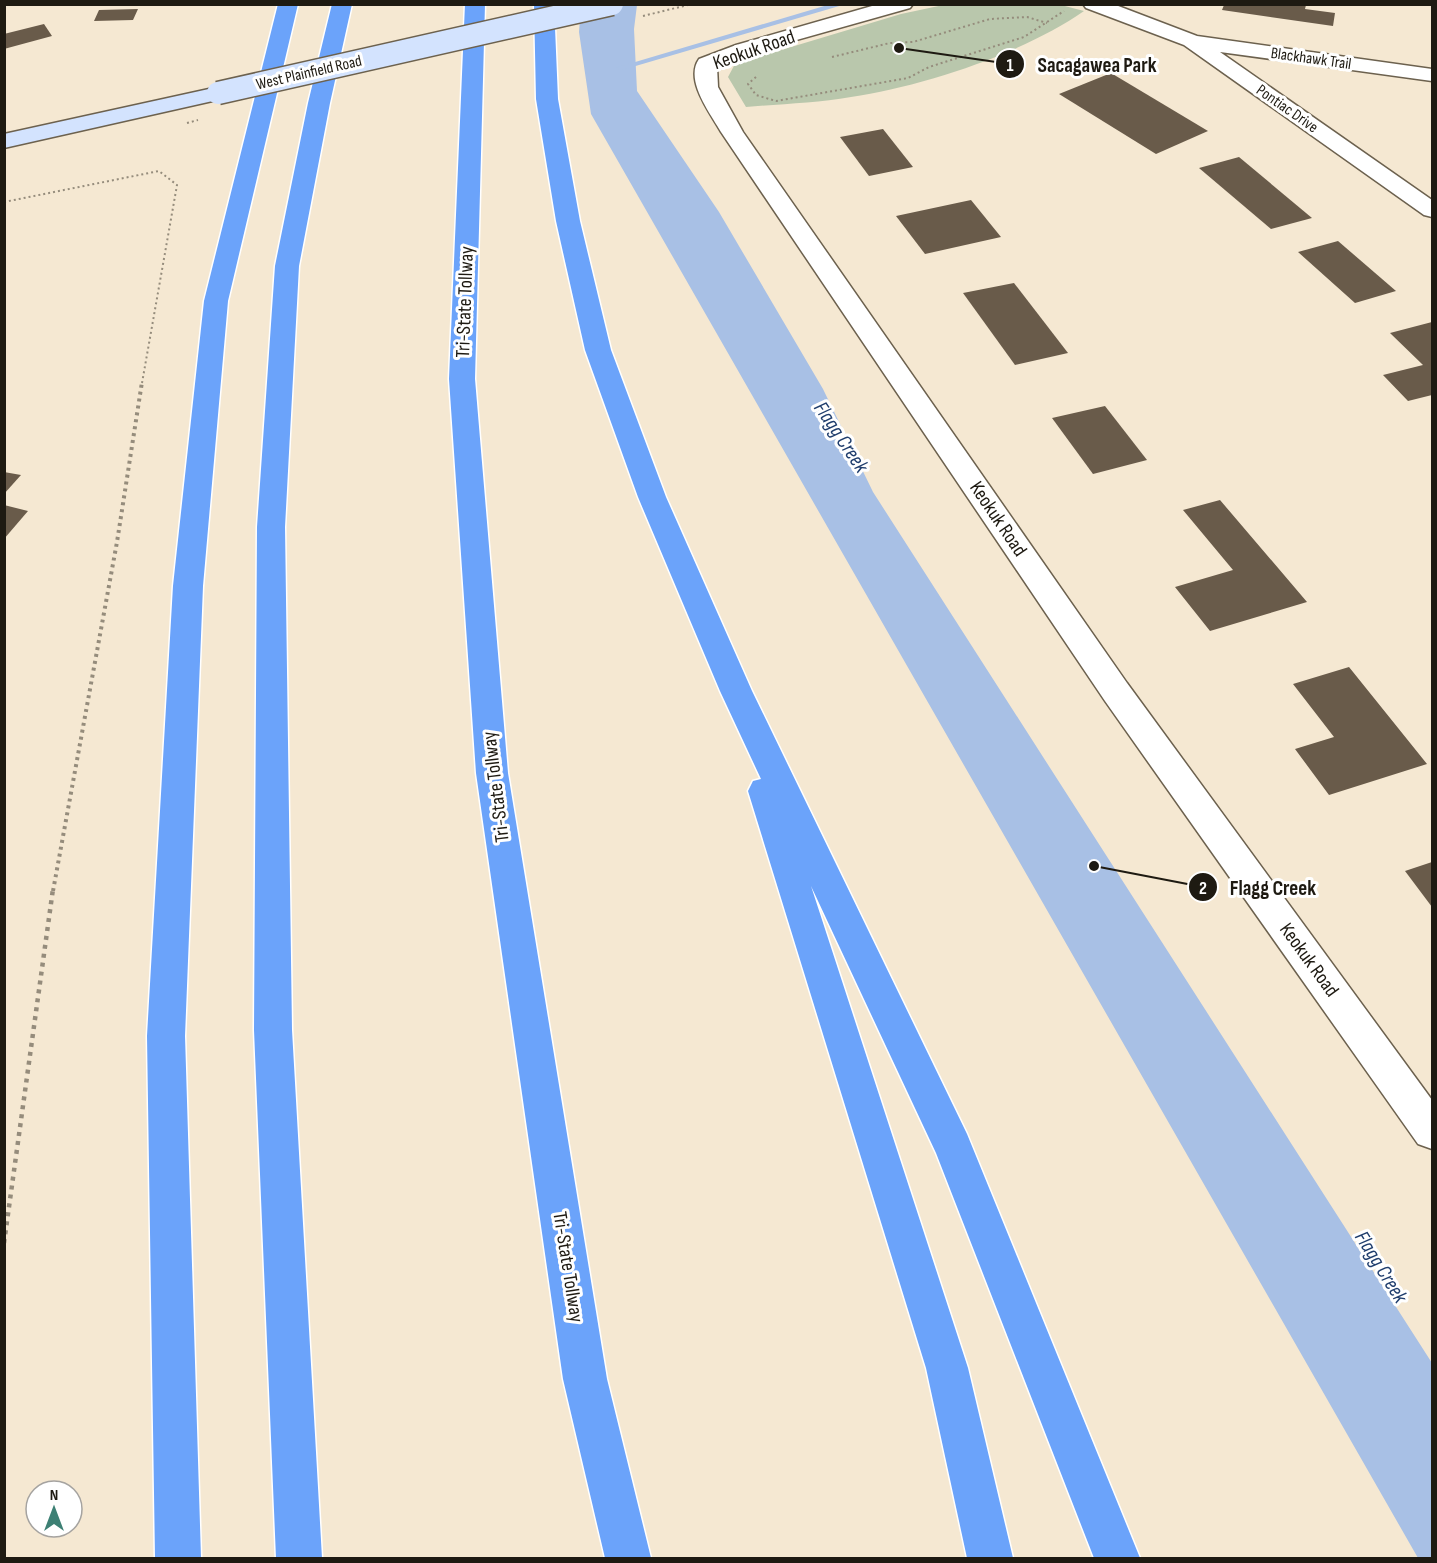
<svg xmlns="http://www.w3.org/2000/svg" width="1437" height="1563" font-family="'Sofia Sans Condensed',sans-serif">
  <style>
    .green { fill: #b9c7ac }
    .water { fill: #a8c0e5 }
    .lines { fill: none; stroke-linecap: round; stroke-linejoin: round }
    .stream { fill: #a8c0e5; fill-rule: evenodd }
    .building { fill: #695b4a }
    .street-casing { stroke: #6c614e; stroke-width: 3 }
    .secondary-casing { stroke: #6c614e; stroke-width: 3 }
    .highway-casing { stroke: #fff; stroke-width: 3 }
    .path-far2 { stroke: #958c7c; stroke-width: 2; stroke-dasharray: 2 3; stroke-linecap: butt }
    .path-far1 { stroke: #958c7c; stroke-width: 4; stroke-dasharray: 3 4; stroke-linecap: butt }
    .path { stroke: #958c7c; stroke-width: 4.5; stroke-dasharray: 4 5; stroke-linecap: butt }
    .street { fill: #fff; fill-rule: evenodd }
    .secondary { fill: #d3e3fe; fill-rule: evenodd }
    .highway { fill: #6ba3fa; fill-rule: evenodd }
    .secondary-bridge-casing { stroke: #6c614e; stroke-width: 25; stroke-linecap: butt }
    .path-bridge { stroke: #958c7c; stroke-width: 2; stroke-dasharray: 2 3; stroke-linecap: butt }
    .secondary-bridge { stroke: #d3e3fe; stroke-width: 22 }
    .labels { text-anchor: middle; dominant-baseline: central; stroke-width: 6; stroke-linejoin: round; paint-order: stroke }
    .far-street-label { font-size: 16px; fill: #1e1a12; stroke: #fff }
    .street-label { font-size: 20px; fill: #1e1a12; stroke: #fff }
    .water-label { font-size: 21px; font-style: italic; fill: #203e6d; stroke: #fff }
    .leader { fill: none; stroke: #1e1a12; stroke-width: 2 }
    .callout-dot { fill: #1e1a12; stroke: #fff; stroke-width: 2 }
    .mark-label { font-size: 18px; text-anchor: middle; font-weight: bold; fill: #fff }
    .callout-label { font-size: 21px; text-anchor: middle; font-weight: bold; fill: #1e1a12; stroke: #fff; stroke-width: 6; stroke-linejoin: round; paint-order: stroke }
  </style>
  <rect width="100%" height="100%" fill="#f5e8d2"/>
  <!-- green -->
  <path class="green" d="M948 4 1061 5 1084 11C1024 53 924 86 851 97 817 103 781 104 746 107L728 77 735 64 901 14Z"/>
  <!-- water -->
  <path class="water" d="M581 5H637L634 29 637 91 719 212 823 389 873 492 1432 1363V1558H1418L591 114 579 32Z"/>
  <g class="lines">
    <!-- stream -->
    <path class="stream" d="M831 4H846L622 70 615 68Z"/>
  </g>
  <!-- building -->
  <g class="building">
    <path d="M1224 5H1306L1305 9 1335 13 1333 26 1222 10Z"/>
    <path d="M138 9 133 20 94 21 99 10Z"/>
    <path d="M44 24 52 36 4 49V34Z"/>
    <path d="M1111 73 1208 131 1156 154 1059 94Z"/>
    <path d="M883 129 913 167 869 176 840 137Z"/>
    <path d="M1239 157 1312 218 1271 229 1199 168Z"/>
    <path d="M971 200 1001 237 925 254 896 216Z"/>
    <path d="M1338 241 1396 291 1355 303 1298 252Z"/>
    <path d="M1014 283 1068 353 1015 365 963 293Z"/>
    <path d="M1432 322V395L1408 401 1383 375 1423 365 1390 333Z"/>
    <path d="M1105 406 1147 460 1093 474 1052 418Z"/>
    <path d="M4 472 21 475 4 494Z"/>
    <path d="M1220 500 1307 602 1210 631 1175 587 1233 570 1183 510Z"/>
    <path d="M4 505 28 511 4 539Z"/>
    <path d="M1349 667 1427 764 1329 795 1295 749 1334 737 1293 684Z"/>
    <path d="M1432 862V907L1405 871Z"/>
  </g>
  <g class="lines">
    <!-- street casing -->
    <g class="street-casing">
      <g id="street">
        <path d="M879 4H913L910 8 750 53 717 66 718 87 743 132 1127 683 1432 1100V1149L1418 1144 1105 701 721 132C711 114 684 80 699 59L736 45Z"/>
        <path d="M1083 4H1113L1197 36 1432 69V81L1220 52 1432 200V217L1424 215 1184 45 1086 8Z"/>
      </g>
    </g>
    <!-- secondary casing -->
    <g class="secondary-casing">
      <path id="secondary" d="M218 87 226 88 229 93 226 98 4 148V134Z"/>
    </g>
    <!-- highway casing -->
    <g class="highway-casing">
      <g id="highway">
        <path d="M278 4H298L228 301 203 586 185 1036 201 1558H155L147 1036 173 586 204 301Z"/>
        <path d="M332 4H352L330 103 299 266 285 527 292 1030 322 1558H276L254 1030 257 527 275 266 308 103Z"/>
        <path d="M465 4H485L475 379 508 773 607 1379 651 1558H605L563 1379 476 773 449 379Z"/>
        <path d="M534 4H554L558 99 580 221 611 350 666 497 752 691 967 1134 1140 1558H1094L936 1153 811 886 968 1368 1013 1558H967L926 1368 748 791 753 781 761 779 720 691 638 497 585 350 556 221 536 99Z"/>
      </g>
    </g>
    <!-- path-far2 -->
    <g class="path-far2">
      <path d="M832 57 890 43 913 42 990 19 1027 17 1047 23"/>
      <path d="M756 77 748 84 756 95 776 101 908 78 929 67 1024 37 1064 11"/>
      <path d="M4 202 159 171 177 185 142 383"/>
    </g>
    <!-- path-far1 -->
    <path class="path-far1" d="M53 891 117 542 142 382"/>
    <!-- path -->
    <path class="path" d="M4 1243 53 889"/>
    <!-- street -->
    <use href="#street" class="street"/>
    <!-- secondary -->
    <use href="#secondary" class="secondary"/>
    <!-- highway -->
    <use href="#highway" class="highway"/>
    <!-- secondary-bridge casing -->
    <g class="secondary-bridge-casing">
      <path id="secondary-bridge" d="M218 93 612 4"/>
    </g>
    <!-- path-bridge -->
    <g class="path-bridge">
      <path d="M643 16 692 4"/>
      <path d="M187 123 198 120"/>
    </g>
    <!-- secondary-bridge -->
    <use href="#secondary-bridge" class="secondary-bridge"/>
  </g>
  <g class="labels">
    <!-- far-street labels -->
    <g class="far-street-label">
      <text transform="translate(1311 59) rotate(8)">Blackhawk Trail</text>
      <text transform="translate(309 73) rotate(-13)">West Plainfield Road</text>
      <text transform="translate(1287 109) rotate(35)">Pontiac Drive</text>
    </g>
    <!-- street labels -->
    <g class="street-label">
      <text transform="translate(754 50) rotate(-19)">Keokuk Road</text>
      <text transform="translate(465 302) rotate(-88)">Tri-State Tollway</text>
      <text transform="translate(998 519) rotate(56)">Keokuk Road</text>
      <text transform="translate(496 787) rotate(-97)">Tri-State Tollway</text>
      <text transform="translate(1309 960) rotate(54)">Keokuk Road</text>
      <text transform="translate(568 1267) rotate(81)">Tri-State Tollway</text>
    </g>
    <!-- water labels -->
    <g class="water-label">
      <text transform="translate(841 437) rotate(56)">Flagg Creek</text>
      <text transform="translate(1381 1267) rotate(58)">Flagg Creek</text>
    </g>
  </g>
  <!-- callouts -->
  <path class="leader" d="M899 48L1010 64M1094 866L1203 887"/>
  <g class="callout-dot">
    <circle cx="899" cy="48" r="6"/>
    <circle cx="1094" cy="866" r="6"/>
    <circle cx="1010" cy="64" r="15"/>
    <circle cx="1203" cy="887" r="15"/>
  </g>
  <g class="mark-label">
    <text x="1010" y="71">1</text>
    <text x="1203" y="894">2</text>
  </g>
  <g class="callout-label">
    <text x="1097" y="72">Sacagawea Park</text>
    <text x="1273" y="895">Flagg Creek</text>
  </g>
  <!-- border -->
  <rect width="1437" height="1563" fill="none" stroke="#1e1a12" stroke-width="12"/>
  <!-- north arrow -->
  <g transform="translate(54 1509)"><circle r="28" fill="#ffffff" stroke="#a5a3a0" stroke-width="1.5"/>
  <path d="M0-4.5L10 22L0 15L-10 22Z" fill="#3d8074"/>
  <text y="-9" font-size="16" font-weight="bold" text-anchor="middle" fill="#1e1a12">N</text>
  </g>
</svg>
